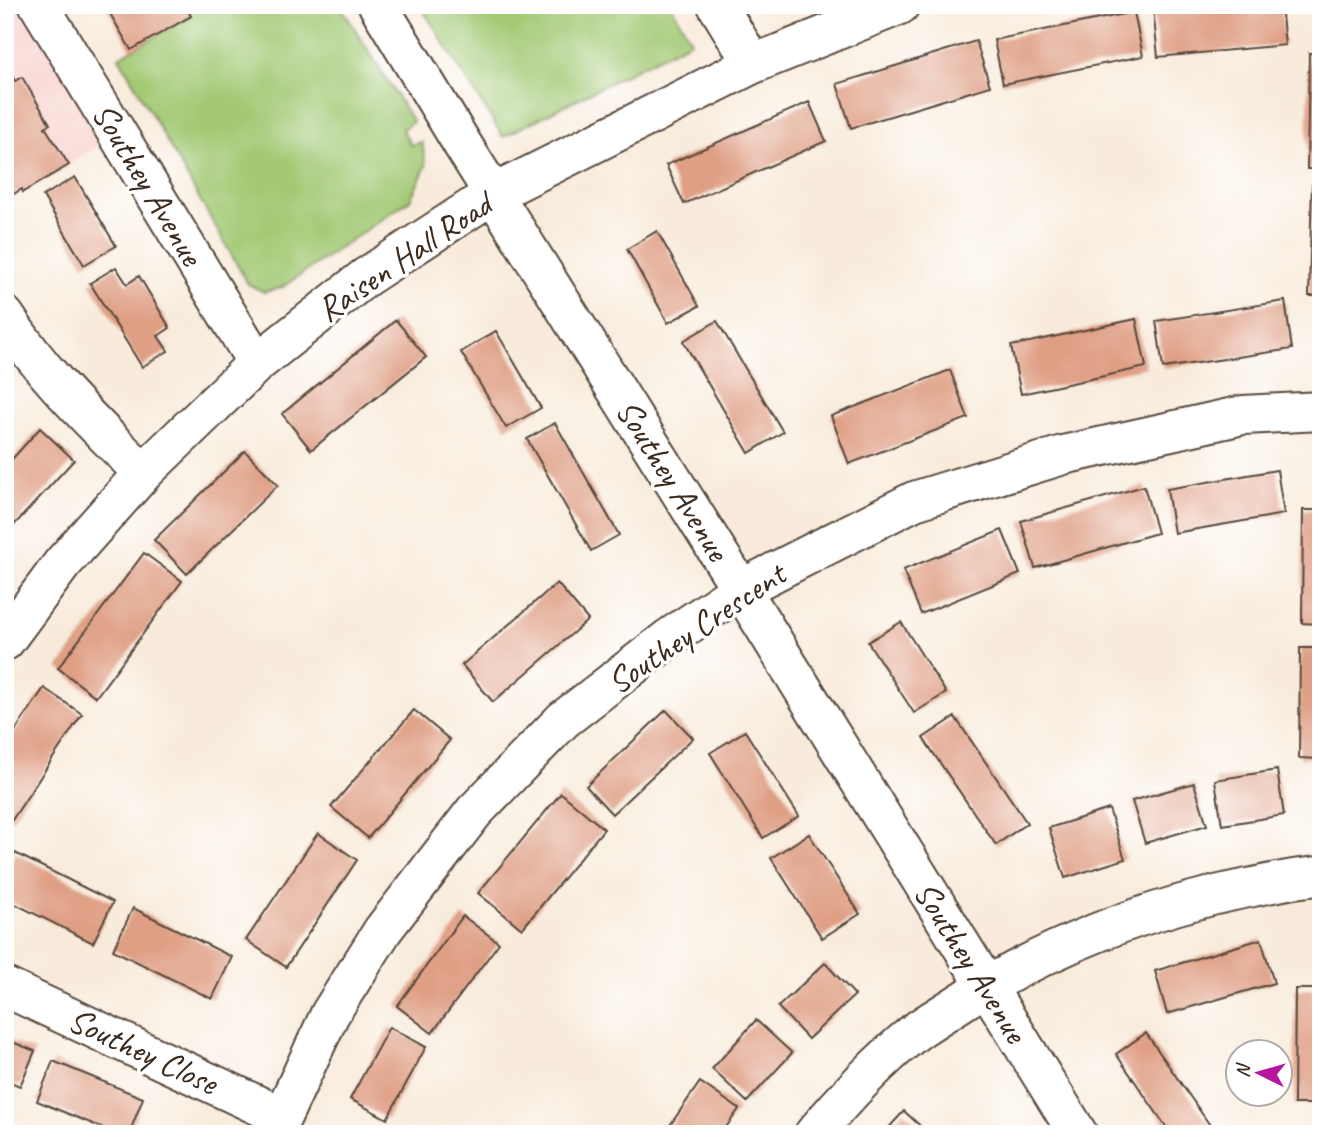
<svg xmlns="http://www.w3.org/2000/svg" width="1326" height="1139" font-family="Caveat,sans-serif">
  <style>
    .built { fill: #f7d0cb }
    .green { fill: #a3c974; stroke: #6f7a49; stroke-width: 2 }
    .building { fill: #df9f84 }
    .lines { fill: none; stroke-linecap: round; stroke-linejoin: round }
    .minor-casing { stroke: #57473a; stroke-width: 42 }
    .minor { stroke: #fff; stroke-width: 38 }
    .labels { text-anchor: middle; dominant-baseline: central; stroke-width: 7; stroke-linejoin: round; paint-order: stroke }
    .street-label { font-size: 35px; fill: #3b2a1e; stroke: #fff }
  </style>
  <rect width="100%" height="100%" fill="#fff"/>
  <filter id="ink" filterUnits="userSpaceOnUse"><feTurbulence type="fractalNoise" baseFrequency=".0143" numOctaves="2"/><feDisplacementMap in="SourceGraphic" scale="14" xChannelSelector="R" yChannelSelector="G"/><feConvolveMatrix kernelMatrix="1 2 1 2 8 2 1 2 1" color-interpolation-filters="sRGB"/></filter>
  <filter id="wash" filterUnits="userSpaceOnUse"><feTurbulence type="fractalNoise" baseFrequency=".00686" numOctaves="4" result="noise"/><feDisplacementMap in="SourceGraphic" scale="28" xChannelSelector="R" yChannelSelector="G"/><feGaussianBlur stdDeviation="1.57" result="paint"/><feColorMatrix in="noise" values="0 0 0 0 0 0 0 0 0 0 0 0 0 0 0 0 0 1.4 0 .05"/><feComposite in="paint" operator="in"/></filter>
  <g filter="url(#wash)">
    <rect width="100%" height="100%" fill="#f8ebdb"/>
    <!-- built -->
    <path class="built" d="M5 5H39L117 134 5 204Z"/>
    <!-- green -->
    <g class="green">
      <path d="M185 5H340L413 122 402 129 411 145 422 142 426 166 410 200 281 288 264 292 248 284 119 57 191 16Z"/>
      <path d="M420 5H671L691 41 503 137Z"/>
    </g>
    <g id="blocks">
      <!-- building -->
      <g class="building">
        <path d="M105 5H185L191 16 131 50Z"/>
        <path d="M1187 5H1281L1285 45 1158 57 1153 8Z"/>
        <path d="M1134 12 1143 56 1003 84 994 40Z"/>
        <path d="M976 41 990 86 851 128 837 84Z"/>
        <path d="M1309 53H1321V169H1307Z"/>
        <path d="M5 65 15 81 22 77 50 124 45 127 69 165 23 192 22 189 5 199Z"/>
        <path d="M809 102 826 141 684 204 666 165Z"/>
        <path d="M75 177 116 246 84 265 43 196Z"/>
        <path d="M1312 185H1321V296H1309Z"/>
        <path d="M657 231 699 306 668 323 627 249Z"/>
        <path d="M116 267 127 284 139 276 170 328 158 336 168 351 142 367 90 283Z"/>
        <path d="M1285 301 1292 349 1163 368 1156 321Z"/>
        <path d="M1136 319 1146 367 1021 394 1011 346Z"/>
        <path d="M396 320 426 357 311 450 282 414Z"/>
        <path d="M717 321 783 432 749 453 683 341Z"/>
        <path d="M496 331 541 408 506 428 461 352Z"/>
        <path d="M950 370 968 418 849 464 831 416Z"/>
        <path d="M555 423 619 535 591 551 527 439Z"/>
        <path d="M40 428 74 460 5 535V467Z"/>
        <path d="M245 451 278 485 187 574 154 540Z"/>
        <path d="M1277 470 1284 514 1174 533 1167 489Z"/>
        <path d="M1144 486 1157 533 1035 568 1021 521Z"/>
        <path d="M1303 510H1321V624L1302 623Z"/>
        <path d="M1002 530 1020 574 921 614 903 570Z"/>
        <path d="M144 553 182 581 96 697 58 668Z"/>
        <path d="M557 583 588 620 493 702 462 665Z"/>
        <path d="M901 622 946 693 914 713 868 642Z"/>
        <path d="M1300 648H1321V759L1299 758Z"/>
        <path d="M44 688 82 714 12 820 5 815V746Z"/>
        <path d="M414 710 450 740 368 838 331 807Z"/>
        <path d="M666 710 693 738 612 814 586 786Z"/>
        <path d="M955 717 1027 823 996 845 923 738Z"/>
        <path d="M745 731 799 816 763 838 710 753Z"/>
        <path d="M1277 770 1284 815 1222 825 1215 780Z"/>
        <path d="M1194 783 1207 825 1145 843 1132 801Z"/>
        <path d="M561 793 604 829 522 929 478 893Z"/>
        <path d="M1109 809 1125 859 1065 878 1049 828Z"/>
        <path d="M318 833 357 860 286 967 246 940Z"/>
        <path d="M809 834 860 914 822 938 771 858Z"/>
        <path d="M15 853 113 902 93 943 5 899V873Z"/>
        <path d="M133 908 232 957 212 999 113 950Z"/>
        <path d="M463 916 499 943 432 1033 397 1006Z"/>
        <path d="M1261 939 1274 983 1167 1014 1155 971Z"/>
        <path d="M825 963 855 995 808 1039 778 1007Z"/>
        <path d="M1295 989H1321V1104H1294Z"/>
        <path d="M756 1020 792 1053 747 1102 712 1069Z"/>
        <path d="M389 1027 426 1047 387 1119 350 1099Z"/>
        <path d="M1146 1033 1216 1134H1171L1116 1054Z"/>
        <path d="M5 1039 35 1051 20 1086 5 1080Z"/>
        <path d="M53 1061 143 1098 129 1134H117L37 1101Z"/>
        <path d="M700 1082 739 1109 721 1134H664Z"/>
        <path d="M904 1111 929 1134H883Z"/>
      </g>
    </g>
  </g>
  <g filter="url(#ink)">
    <use href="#blocks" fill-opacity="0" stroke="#57473a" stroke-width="2"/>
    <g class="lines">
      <!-- minor casing -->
      <g class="minor-casing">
        <g id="minor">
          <path d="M39 5 257 363"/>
          <path d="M378 5 464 147 741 589 1078 1134"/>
          <path d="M717 5 753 64"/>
          <path d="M5 316C43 376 94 423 143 473"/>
          <path d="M5 641 62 564 143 473 257 363 366 277 493 194 753 64 900 5"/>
          <path d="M5 987 281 1116"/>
          <path d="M274 1134 330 1014 383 930 474 812 563 720 669 638 741 589 914 501 1063 455 1243 415 1321 411"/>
          <path d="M814 1134C845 1097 878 1062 915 1032 927 1023 941 1015 955 1006 1043 948 1149 907 1253 887 1276 882 1298 877 1321 876"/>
        </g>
      </g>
      <!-- minor -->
      <use href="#minor" class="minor"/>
    </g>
  </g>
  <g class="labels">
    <!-- street labels -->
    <g class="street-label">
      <text transform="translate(148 184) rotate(59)">Southey Avenue</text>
      <text transform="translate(404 257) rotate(-34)">Raisen Hall Road</text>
      <text transform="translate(673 480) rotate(58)">Southey Avenue</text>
      <text transform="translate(696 628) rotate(-34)">Southey Crescent</text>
      <text transform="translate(971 962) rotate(58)">Southey Avenue</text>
      <text transform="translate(143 1051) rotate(25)">Southey Close</text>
    </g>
  </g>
  <!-- margin -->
  <rect width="1326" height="1139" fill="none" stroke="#fff" stroke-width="28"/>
  <!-- north arrow -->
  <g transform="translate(1259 1073) rotate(275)"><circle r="33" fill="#ffffff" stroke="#b1aaa5" stroke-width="2"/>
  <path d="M0-5L12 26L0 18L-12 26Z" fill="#b5179e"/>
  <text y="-10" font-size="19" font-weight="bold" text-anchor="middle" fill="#3b2a1e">N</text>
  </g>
</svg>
